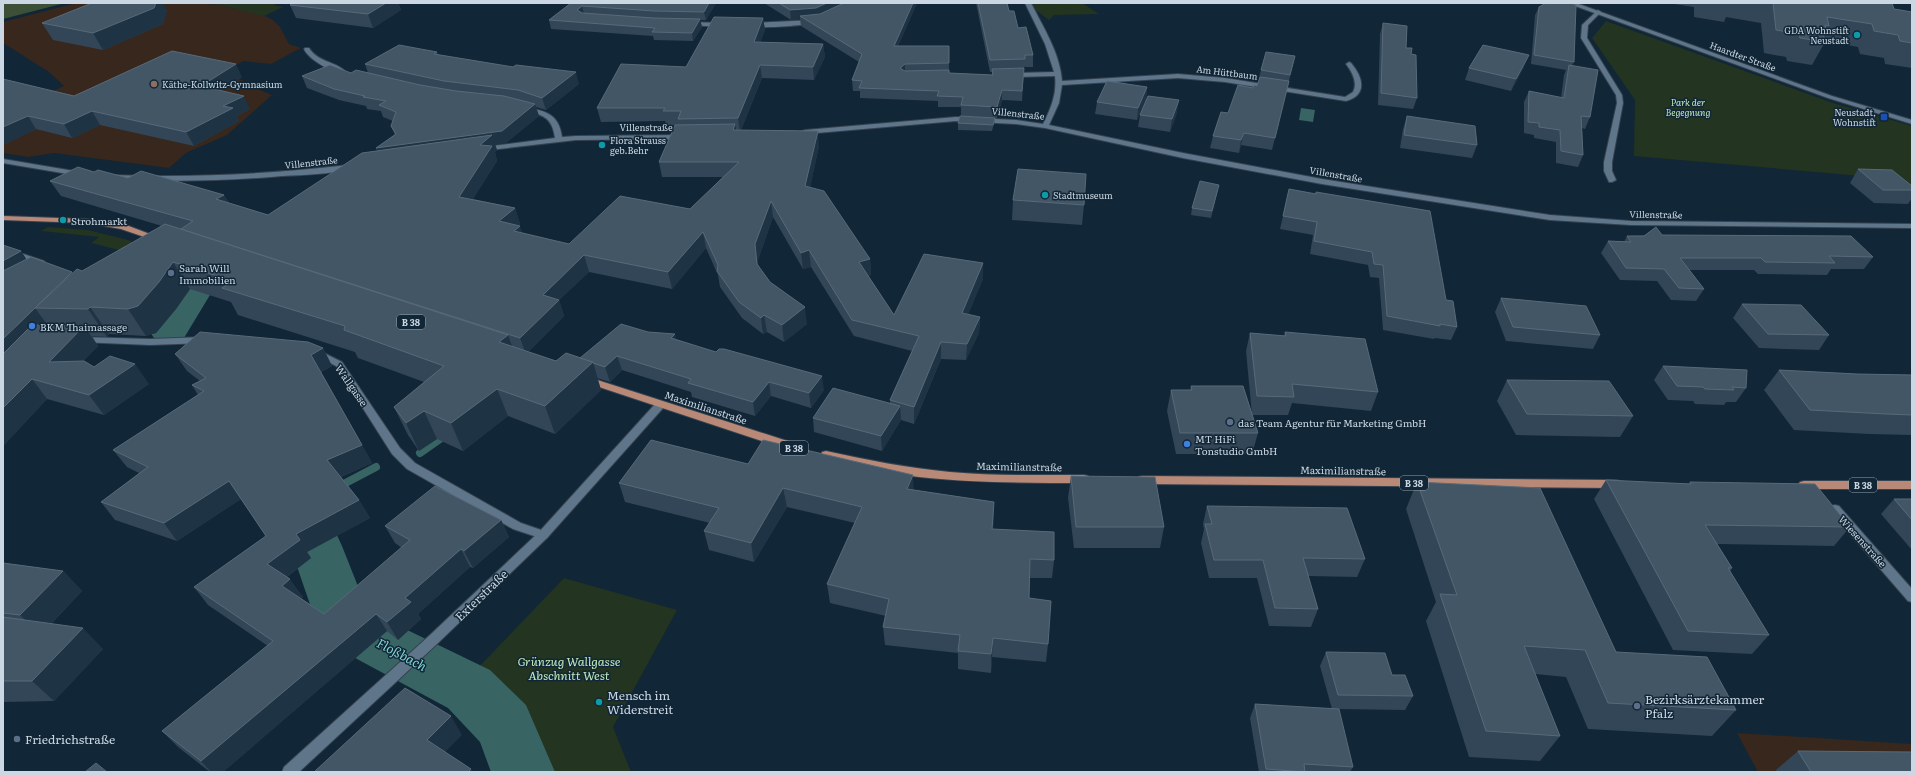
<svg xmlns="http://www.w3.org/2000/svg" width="1915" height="775" font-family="Literata,serif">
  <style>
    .education { fill: #37271d }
    .green { fill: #233420 }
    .forest { fill: #3b5037 }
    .water { fill: #386464 }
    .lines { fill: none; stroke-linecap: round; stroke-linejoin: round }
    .stream { stroke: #386464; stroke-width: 8 }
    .river { fill: #386464; fill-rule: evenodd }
    .street-casing { stroke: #354250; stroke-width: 2 }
    .secondary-casing { stroke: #354250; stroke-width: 2 }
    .primary-casing { stroke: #354250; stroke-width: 2 }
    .street { fill: #5f768a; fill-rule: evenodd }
    .secondary { fill: #5f768a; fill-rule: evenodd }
    .primary { fill: #b88976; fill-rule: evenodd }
    .wall { fill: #324657 }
    .shaded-wall { fill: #1e3344 }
    .building { fill: #425666; stroke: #586a7a }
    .culture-dot { fill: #0f9aa8; stroke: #112636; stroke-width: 1.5 }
    .education-dot { fill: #8d6e63; stroke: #112636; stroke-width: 1.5 }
    .transit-dot { fill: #1a4fb4; stroke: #112636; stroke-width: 1.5 }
    .service-dot { fill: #5c6f8a; stroke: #112636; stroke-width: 1.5 }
    .shop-dot { fill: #3f7fe0; stroke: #112636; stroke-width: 1.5 }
    .labels { text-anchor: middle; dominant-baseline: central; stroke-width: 3; stroke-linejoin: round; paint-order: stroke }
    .far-poi-label { font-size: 9px; fill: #cbd7e2; stroke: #112636; text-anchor: start }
    .far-street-label { font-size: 9px; fill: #cbd7e2; stroke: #112636 }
    .far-park-label { font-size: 9px; font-style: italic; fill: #c0eab9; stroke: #112636 }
    .shield { fill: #112636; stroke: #93a2ae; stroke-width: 1 }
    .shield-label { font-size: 9px; font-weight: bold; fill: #cbd7e2 }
    .poi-label { font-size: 10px; fill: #cbd7e2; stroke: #112636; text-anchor: start }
    .street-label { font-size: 10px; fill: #cbd7e2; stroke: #112636 }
    .near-street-label { font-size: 12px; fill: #cbd7e2; stroke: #112636 }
    .near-park-label { font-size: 12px; font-style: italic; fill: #c0eab9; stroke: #112636 }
    .near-poi-label { font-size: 12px; fill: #cbd7e2; stroke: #112636; text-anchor: start }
    .near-water-label { font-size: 13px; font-style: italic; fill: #84d3d4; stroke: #112636 }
  </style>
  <rect width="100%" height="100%" fill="#112636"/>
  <!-- education -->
  <g class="education">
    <path d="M76 3H199L220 5 263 15 273 20 280 27 289 44 301 48 271 64 243 61 217 77 244 80 241 82 272 95 227 135 186 153 169 168 54 153 28 157 3 153V114L64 86 49 72 3 43V22Z"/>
    <path d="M1737 733 1912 744V772H1758Z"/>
  </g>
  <!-- green -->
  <g class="green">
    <path d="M199 3H277L274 5 283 7 264 16 220 5Z"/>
    <path d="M1026 3H1082L1099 14 1054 15 1049 20Z"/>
    <path d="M1606 21 1833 103 1912 126V196L1895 179 1634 156 1635 100 1592 38Z"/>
    <path d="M48 227 88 230 132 241 131 243 119 250 91 243 99 237 41 231Z"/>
    <path d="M564 578 677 610 613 727 631 772H541L508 701 474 672Z"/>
  </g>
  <!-- forest -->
  <path class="forest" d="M3 3H65L3 19Z"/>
  <!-- water -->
  <g class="water">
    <path d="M1301 108 1315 110 1313 122 1299 120Z"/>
    <path d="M461 667 482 680 506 701 539 772H505C501 759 498 742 492 730 480 710 461 696 442 684Z"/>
  </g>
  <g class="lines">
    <!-- stream -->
    <g class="stream">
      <path d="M175 311 179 313"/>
      <path d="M420 453 447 434"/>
      <path d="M336 488 376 467"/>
    </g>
    <!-- river -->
    <g class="river">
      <path d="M188 269 210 277 216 285 184 338 169 342 154 338 148 329 174 289 168 281 174 273Z"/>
      <path d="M285 474 303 480 314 504 335 531 342 546 365 604 397 625 490 670 526 705 555 772H491L480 742 448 708 357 659 323 636 315 619 292 552 267 512 260 493 267 480Z"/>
    </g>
    <!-- street casing -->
    <g class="street-casing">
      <g id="street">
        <path d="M1025 3H1031C1043 27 1060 53 1062 81L1178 74 1225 78 1345 97 1353 92C1358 82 1352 72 1346 64L1349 62 1351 63C1363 77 1368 95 1346 101L1225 82 1178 78 1062 85 1059 103 1049 125 1183 153 1322 179 1550 215 1631 221 1912 224V228L1631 225 1550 220 1322 184 1183 158 1045 128 1016 124 956 121 805 134 801 132 805 130 956 117 1016 120 1043 124C1051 108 1057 94 1055 76L1011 77 1008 75 1011 73 1054 72 1045 44Z"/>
        <path d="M1598 10 1601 12 1588 25 1587 38 1622 95 1623 103 1612 162V171L1616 180 1612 182H1609L1604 171V162L1617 103 1616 95 1581 38 1582 25Z"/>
        <path d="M813 20 816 22 815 23C805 25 755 30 748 25L751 23Z"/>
        <path d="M689 22 723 23 726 25 723 27 687 25 686 24Z"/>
        <path d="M305 48H309C318 62 333 61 344 70 335 76 308 59 304 49Z"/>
        <path d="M525 107C546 111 559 114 562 137L576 136 683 135 687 137 683 139 576 140 481 151V147H484L555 138C552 116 542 115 523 110L521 109Z"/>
        <path d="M3 159 80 172 84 174 80 176 3 163Z"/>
        <path d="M349 165H352V169C330 174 305 175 282 176 225 181 169 182 112 179L108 177 112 175C192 178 270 174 349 165Z"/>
        <path d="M3 247 44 261 45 263 41 266 3 253Z"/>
        <path d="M82 337 150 339 205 337 210 340 205 343 150 345 79 342 77 340 79 338Z"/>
        <path d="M316 349 342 362 400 448 415 463 521 523 547 532 549 535 547 538 543 539 513 529 407 469 392 454 336 366 313 354 311 352Z"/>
        <path d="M1835 505 1839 506 1912 589V602L1908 601 1831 512 1829 509 1831 506Z"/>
      </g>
    </g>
    <!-- secondary casing -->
    <g class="secondary-casing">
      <g id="secondary">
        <path d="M1567 3H1576L1832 96 1912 120V124L1828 98Z"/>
        <path d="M660 402 664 403 665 405 664 407 547 538 438 643 299 772H282L284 767 430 635 539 532 656 403Z"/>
      </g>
    </g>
    <!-- primary casing -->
    <g class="primary-casing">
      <g id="primary">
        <path d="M3 216 87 219 126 225 163 239 159 242 121 229 87 223 3 220Z"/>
        <path d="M588 377 803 446 804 449 803 452H795L584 382 583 380Z"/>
        <path d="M826 451C867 460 908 468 950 472 994 476 1039 475 1084 475L1088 476 1089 479 1088 482 1084 483C997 483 907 483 822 458L821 455 822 452Z"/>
        <path d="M1142 476 1616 480 1620 481 1622 484 1620 487 1616 488 1142 484 1138 483 1137 480 1138 477Z"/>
        <path d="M1804 481H1912V489H1804L1800 488 1798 485 1800 482Z"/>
      </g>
    </g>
    <!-- street -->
    <use href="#street" class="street"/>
    <!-- secondary -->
    <use href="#secondary" class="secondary"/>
    <!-- primary -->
    <use href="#primary" class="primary"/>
  </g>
  <!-- wall -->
  <g class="wall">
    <path d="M294 3H398L401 10 373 28 296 18 290 5Z"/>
    <path d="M571 3H716L706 20H700L702 27 693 41 654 40 653 36 551 29 549 20Z"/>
    <path d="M764 3H917L898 46H949V73L992 75V72H990L976 3H1007L1009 11 1033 55V67H1024L1022 101 1002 100 997 118 961 116V107H938V101L860 98V91H853L852 80 859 62 801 26 800 19 791 20Z"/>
    <path d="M1674 3H1892L1894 9 1912 12V68L1885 64 1884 58 1860 54 1858 47 1825 41V42L1812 65 1787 61 1786 57 1764 53 1761 23 1726 17 1724 22 1694 17V7L1674 4Z"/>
    <path d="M1539 7 1574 62 1572 65 1590 117 1585 129 1582 128 1583 155 1578 167 1556 163V142L1534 138V135L1524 133V102L1529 91 1561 98 1564 75 1566 70 1531 64 1535 15Z"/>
    <path d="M167 10 163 24 103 50 53 40 42 23Z"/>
    <path d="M763 18 765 30 760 42 823 44 825 57 814 80 762 78 741 130 819 146 810 187 870 259 871 275 868 276 894 315 983 279 968 314 980 317 979 333 966 360 941 359 914 424 901 420 882 451 814 432 813 418 890 403V400L912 351 854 336 811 267 803 269 773 217 758 260V266L770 282 807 324 784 342 767 332 763 334 742 318 720 287 718 275 706 248 672 289 589 272 559 300 564 316 528 352 556 361 580 358 676 340 824 390 811 408 771 396 755 416 692 397 691 392 622 370 610 382 597 378 601 390 555 434 508 416 463 451 437 439 419 451 408 435 394 407 424 382 358 358 355 352 238 315 231 302 190 289 176 309 156 333 146 336 109 334 107 337 92 336 98 346 83 361 94 367 149 384 104 415 47 399 3 446 21 251 26 259 72 272 73 273 82 271 162 226 61 196 50 181 94 172 128 178 224 195 229 203 268 215 377 151 376 148 395 135 391 126 393 121 383 117 381 111 367 109 366 106 339 100 307 88 302 76 351 73H368L365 64 437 52 438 55 579 84 546 110 536 107 539 116 506 143 495 144 497 150 495 152 497 161 473 199 515 208 520 224 518 226 522 233 569 244 690 209 723 177H662L659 162 675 125H666L665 121 601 122 597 108 686 67Z"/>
    <path d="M1383 23 1406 48 1417 98 1413 109 1378 105 1380 34Z"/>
    <path d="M1295 56 1272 150 1241 145 1239 153 1210 148 1213 136 1228 113 1253 88 1257 86 1261 70Z"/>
    <path d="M1524 67 1511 91 1465 80 1469 68Z"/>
    <path d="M242 77 221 91 250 109 237 116 239 121 194 146 100 125 72 138 36 129 3 145V79L74 96Z"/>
    <path d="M1147 87 1146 99 1137 120 1095 114 1097 102Z"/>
    <path d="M1177 113 1170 132 1138 127 1140 115Z"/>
    <path d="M1407 116 1477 145 1472 158 1400 148 1403 129Z"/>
    <path d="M995 118 994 124 992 131 958 130V123Z"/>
    <path d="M1858 169 1912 186V198L1908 204 1874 203 1850 183Z"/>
    <path d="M1219 185 1211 218 1191 215 1192 208Z"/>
    <path d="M1289 189 1446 300 1457 327 1451 340 1435 338 1434 339 1383 330 1379 278 1370 277 1368 265 1310 254 1313 235 1280 229Z"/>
    <path d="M1013 200 1084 205 1082 225 1012 220Z"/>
    <path d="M1662 235 1873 257 1864 269H1831L1827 275 1758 274 1754 270H1689L1704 289 1696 301 1671 300 1657 281 1620 280 1601 253 1608 241 1624 242 1627 236Z"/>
    <path d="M1501 298 1600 335 1593 349 1506 341 1495 312Z"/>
    <path d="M1742 304 1829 335 1819 350 1759 348 1733 318Z"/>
    <path d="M1285 332 1378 392 1371 411 1292 403 1288 415H1252L1246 351 1250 333 1284 336Z"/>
    <path d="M323 348 332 366 321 372 372 463 341 477 359 500 370 518 307 552 311 558 287 577 303 597 301 598 324 614 402 548 395 543 385 526 501 520 509 537 473 568 470 567 418 614 421 619 398 640 387 631 223 772H210L178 747 162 731 268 646 208 605 194 587 266 536 241 499 177 541 115 520 101 502 139 473 127 467 113 450 198 395 192 385 200 381 187 371 175 354Z"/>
    <path d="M1663 366 1746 388 1736 402H1726L1724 405 1695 404 1693 401 1668 400 1654 380Z"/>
    <path d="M1779 370 1857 374 1912 375V435L1869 434 1794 430 1764 390Z"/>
    <path d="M1507 380 1633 416 1620 437 1516 435 1497 401Z"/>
    <path d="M1191 386 1258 433 1252 454H1176L1167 411 1171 390H1190Z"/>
    <path d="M748 464 914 490 994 502 993 529 1054 560 1052 578H1029V598L1048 644 1046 662 992 657 991 673 958 669V653L885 645 883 627 886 616 830 603 827 584 855 523 787 507 754 562 709 550 704 531 710 523 625 502 619 483Z"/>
    <path d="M1071 476 1164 527 1160 548H1074L1068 498Z"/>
    <path d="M1606 480 1689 484 1690 482 1850 527 1834 546 1717 544 1732 568 1730 572 1769 635 1752 654 1673 650 1594 499Z"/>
    <path d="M1417 482 1616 652 1736 710 1712 736 1588 729 1566 677 1535 674 1560 736 1540 761 1469 757 1426 621 1436 602 1406 509Z"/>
    <path d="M1894 499H1912V550L1881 514Z"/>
    <path d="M1207 506 1365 559 1357 577 1308 576 1318 609 1311 627 1269 626 1257 578H1209L1201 543 1204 529 1203 524Z"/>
    <path d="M3 563 63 571 82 591 51 624 103 649 54 701 3 702Z"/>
    <path d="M1326 652 1392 675 1413 696 1405 710 1338 709 1353 767 1350 772H1259L1250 718 1255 704 1332 709 1320 666Z"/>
    <path d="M1798 751 1912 772H1777L1776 770Z"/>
  </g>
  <!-- shaded-wall -->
  <g class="shaded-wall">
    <path d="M156 3H163L167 10 163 24 103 50 93 33Z"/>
    <path d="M386 3H398L401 10 373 28 368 14Z"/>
    <path d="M709 3H716L706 20 704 12Z"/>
    <path d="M827 3H850L817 18 800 16V19L791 20 790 10Z"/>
    <path d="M913 3H917L894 56V46Z"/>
    <path d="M582 6 584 14 577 10Z"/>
    <path d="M763 18 765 30 756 55 754 42Z"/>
    <path d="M700 19 702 27 693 41 692 33Z"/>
    <path d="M823 44 825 57 814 80 813 67Z"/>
    <path d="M1529 55 1524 67 1511 91 1516 79Z"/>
    <path d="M236 64 242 77 207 99 201 86Z"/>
    <path d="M905 64V74L901 77V67Z"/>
    <path d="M760 65 762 78 740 132 738 118Z"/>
    <path d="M576 72 579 84 546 110 542 98Z"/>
    <path d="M1147 87 1146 99 1137 120 1138 108Z"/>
    <path d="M1002 90V100L997 118V107Z"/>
    <path d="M244 96 250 109 237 116 239 121 194 146 186 132 223 106Z"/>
    <path d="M1179 100 1177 113 1170 132 1172 119Z"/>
    <path d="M535 104 539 116 506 143 495 144 497 150 495 152 497 161 465 212 459 197 381 159 376 148Z"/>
    <path d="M92 111 100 125 72 138 64 124Z"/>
    <path d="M28 116 36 129 3 145V127Z"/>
    <path d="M735 124 738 139 733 130Z"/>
    <path d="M818 131 819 146 807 202 805 186Z"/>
    <path d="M1244 133 1239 153 1241 140Z"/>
    <path d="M224 195 233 211 216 199Z"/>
    <path d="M771 201 773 217 758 260 760 280 757 264 755 244Z"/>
    <path d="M515 208 520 224 505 237 499 221Z"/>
    <path d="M520 226 526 242 514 231Z"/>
    <path d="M703 232 706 248 672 289 668 272Z"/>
    <path d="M809 250 811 267 803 269 801 253Z"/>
    <path d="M21 251 34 271 3 287V261Z"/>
    <path d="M584 255 589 272 559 300 564 316 526 354 520 338 543 295Z"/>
    <path d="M870 259 871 275 860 278 859 262Z"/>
    <path d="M173 262 190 289 176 309 156 333 146 336 128 309Z"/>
    <path d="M983 263V279L962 330V313Z"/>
    <path d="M72 272 85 292 35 308 49 327 3 374V339Z"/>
    <path d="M90 307 109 334 107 337 88 309Z"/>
    <path d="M805 307 807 324 784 342 782 325Z"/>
    <path d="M764 315 767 332 763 334 761 318Z"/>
    <path d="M980 317 979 333 966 360 967 344Z"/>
    <path d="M84 326 98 346 64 381 49 362Z"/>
    <path d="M675 334 678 348 671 338Z"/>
    <path d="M508 335 518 362 499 342Z"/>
    <path d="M941 342V359L914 424V407Z"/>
    <path d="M323 348 332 366 320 372 311 355Z"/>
    <path d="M617 356 622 370 610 382 605 367Z"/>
    <path d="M593 362 601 390 555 434 545 406Z"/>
    <path d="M135 364 149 384 104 415 89 395Z"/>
    <path d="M822 376 824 390 811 408 809 393Z"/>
    <path d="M32 379 47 399 3 446V408Z"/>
    <path d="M769 382 771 396 755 416 753 402Z"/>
    <path d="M497 389 508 416 463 451 451 423Z"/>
    <path d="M900 406 901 420 882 451 881 436Z"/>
    <path d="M424 411 437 439 419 451 406 423Z"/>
    <path d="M362 445 372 463 338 478 327 460Z"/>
    <path d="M913 475 914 494 907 489Z"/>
    <path d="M229 481 241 499 177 541 164 523Z"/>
    <path d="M783 488 787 507 754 562 751 543Z"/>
    <path d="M359 500 370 518 307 552 311 558 280 582 267 564 296 534Z"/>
    <path d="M994 502V521L992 548V529Z"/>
    <path d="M501 520 509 537 473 568 464 551Z"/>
    <path d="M461 549 470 567 418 614 421 619 398 640 387 622 405 598Z"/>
    <path d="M63 571 82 591 40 635 20 615Z"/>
    <path d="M290 579 303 597 294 604 282 586Z"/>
    <path d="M376 614 387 631 223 772H211L201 761Z"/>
    <path d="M83 628 103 649 54 701 32 681Z"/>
    <path d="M993 638 992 657 991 673V654Z"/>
    <path d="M451 716 462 735 439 758 427 740Z"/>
    <path d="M471 769 473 772H468Z"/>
  </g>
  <!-- building -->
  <g class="building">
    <path d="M92 3H156L154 8 93 33 42 23Z"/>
    <path d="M294 3H386L368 14 290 5Z"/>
    <path d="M571 3H709L704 12 654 11 582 6 577 10 582 13 654 18 700 19 692 33 652 32 655 28 549 20Z"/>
    <path d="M779 3H827L816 8 790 10Z"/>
    <path d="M844 3H913L894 46H949V63L905 64 901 67V69L905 71 949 70V73L993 75 992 69 1024 68 1022 91 1002 90 997 107 961 105 963 97 937 96 939 91 859 88 862 81 852 80 862 54 800 16 820 14Z"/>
    <path d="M978 3H1007L1009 11H1014L1018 28 1026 27 1033 55H1025V59L990 60Z"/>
    <path d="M1546 3H1571L1576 5 1574 62 1534 55 1539 7Z"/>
    <path d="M1773 3H1892L1894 9 1912 12V43L1900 41 1898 35 1874 31 1872 24 1827 17 1829 26 1825 25 1826 29 1822 28 1825 42 1800 38 1799 34 1776 30Z"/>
    <path d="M714 17 763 18 754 42 823 44 813 67 760 65 738 118 678 119 681 111H663L665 108H597L621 64 686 67Z"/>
    <path d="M1383 23 1407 26 1406 48H1412L1411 54 1416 55 1417 98 1381 93Z"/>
    <path d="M399 45 437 52 434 54 501 65 513 67 516 65 576 72 542 98 518 90 444 81 365 64Z"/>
    <path d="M1483 45 1529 55 1516 79 1469 68Z"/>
    <path d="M172 51 236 64 201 86 244 96 223 106 233 108 186 132 92 111 64 124 28 116 3 127V79L74 96Z"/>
    <path d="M1266 52 1295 56 1290 75 1261 70Z"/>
    <path d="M330 65 351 73 356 70 420 85 456 91 504 96 535 104 502 131 376 148 396 134 391 126 396 112 379 105 386 101 363 97 365 96 334 89 302 76Z"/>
    <path d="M1569 65 1598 70 1590 117 1581 116 1583 155 1561 151 1560 130 1539 127V123L1528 122 1529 91 1564 98Z"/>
    <path d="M1260 77 1289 81 1275 138 1244 133 1241 140 1213 136 1221 112 1228 113 1238 85 1253 88 1254 85 1257 86Z"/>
    <path d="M1107 81 1147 87 1138 108 1097 102Z"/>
    <path d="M1148 96 1179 100 1172 119 1140 115Z"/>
    <path d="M960 116 995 118 993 125 958 123Z"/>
    <path d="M1407 116 1475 126 1477 145 1404 135Z"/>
    <path d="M735 124 733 130 818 131 805 186 824 191 870 259 859 262 894 315 924 254 983 263 962 313 980 317 967 344 941 342 914 407 890 400 919 336 852 320 809 250 801 253 771 201 755 244 757 264 770 282 805 307 782 325 764 315 761 318 739 302 717 271 718 265 703 232 668 272 584 255 543 295 559 300 520 338 181 229 193 221 50 181 78 167 94 172 98 170 128 178 141 171 224 195 216 199 268 215 362 153 492 135 480 145 492 146 459 197 515 208 499 221 520 226 514 231 569 244 620 196 690 209 739 162H659L675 125Z"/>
    <path d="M1018 169 1086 174 1084 205 1013 200Z"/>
    <path d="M1858 169 1892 170 1912 186V190H1883Z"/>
    <path d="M1200 181 1219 185 1212 211 1192 208Z"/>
    <path d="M1289 189 1316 194V192L1430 211 1446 300 1453 301 1457 327 1440 324V326L1387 316 1383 265 1374 264 1372 252 1314 241 1317 222 1283 216Z"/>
    <path d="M165 224 508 335 499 342 556 361 566 353 593 362 545 406 497 389 451 423 424 411 406 423 394 407 444 366 344 330 345 326 222 288 233 281 173 262 159 282 138 306 128 309 90 307 88 309 35 308 77 269 82 271Z"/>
    <path d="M1656 227 1662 235 1851 236 1873 257 1829 256 1835 263 1765 262 1761 258H1680L1704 289 1679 288 1664 269 1626 268 1608 241 1631 242 1627 236H1644Z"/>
    <path d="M3 245 21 251 3 261Z"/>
    <path d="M31 257 72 272 3 339V271Z"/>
    <path d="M1501 298 1586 306 1600 335 1513 327Z"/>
    <path d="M1742 304 1801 305 1829 335 1768 334Z"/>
    <path d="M621 324 648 332 675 334 671 338 716 352 719 349H724L822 376 809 393 769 382 753 402 688 383 691 379 617 356 605 367 593 363V362L580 358Z"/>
    <path d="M32 325 84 326 49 362 84 361 94 367 110 356 135 364 89 395 32 379 3 408V354Z"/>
    <path d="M200 332 308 342 323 348 311 355 362 445 327 460 359 500 296 534 300 540 267 564 290 579 282 586 324 614 410 540 385 526 435 486 501 520 464 551 461 549 405 598 411 602 387 622 376 614 201 761 162 731 273 641 194 587 266 536 229 481 164 523 101 502 148 467 113 450 204 391 192 385 206 378 175 354Z"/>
    <path d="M1285 332 1365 339 1378 392 1292 384 1294 397 1257 396 1250 333 1286 336Z"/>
    <path d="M1663 366 1747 370 1746 388 1732 387 1734 390 1705 389 1703 387 1677 386Z"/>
    <path d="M1779 370 1857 374 1912 375V415L1886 414 1810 410Z"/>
    <path d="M1507 380 1609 381 1633 416 1527 414Z"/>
    <path d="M1191 386H1243L1258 433H1180L1171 390H1192Z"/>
    <path d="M833 388 900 406 881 436 813 418Z"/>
    <path d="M651 440 748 464 763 440 913 475 907 489 994 502 992 529 1054 532V560L1030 559 1029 598 1051 601 1048 644 993 638 991 654 958 651 960 635 883 627 889 599 827 584 862 507 783 488 751 543 704 531 719 508 619 483Z"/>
    <path d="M1071 476 1155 477 1164 527H1076Z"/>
    <path d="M1606 480 1691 484 1690 482 1815 484 1850 527 1705 525 1732 568H1728L1769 635 1688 631Z"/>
    <path d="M1417 482 1540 488 1616 652 1707 657 1736 710 1608 703 1585 650 1524 646 1560 736 1486 731 1440 594 1457 595Z"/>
    <path d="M1894 499H1912V520Z"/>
    <path d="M1207 506 1347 508 1365 559 1303 558 1318 609 1275 608 1263 560H1214L1205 524H1212Z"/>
    <path d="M3 563 63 571 20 615 3 613Z"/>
    <path d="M3 617 83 628 32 681H3Z"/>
    <path d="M1326 652 1385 653 1392 675H1405L1413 696 1338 695Z"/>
    <path d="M405 688 451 716 427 740 471 769 468 772H314Z"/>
    <path d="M1255 704 1339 709 1353 767 1304 764 1305 772 1266 769Z"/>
    <path d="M1798 751 1912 752V772H1811Z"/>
    <path d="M96 763 107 772H85Z"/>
  </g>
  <!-- markers -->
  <g class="culture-dot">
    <circle cx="1857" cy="35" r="4"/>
    <circle cx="602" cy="145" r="4"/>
    <circle cx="1045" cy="195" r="4"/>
    <circle cx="63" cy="220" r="4"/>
    <circle cx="599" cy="702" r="4"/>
  </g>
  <circle class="education-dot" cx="154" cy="84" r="4"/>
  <rect class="transit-dot" x="1880" y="113" width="8" height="8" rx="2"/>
  <g class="service-dot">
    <circle cx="171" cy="273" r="4"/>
    <circle cx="1230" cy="422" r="4"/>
    <circle cx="1637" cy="706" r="4"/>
    <circle cx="17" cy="739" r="4"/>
  </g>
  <g class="shop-dot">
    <circle cx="32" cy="326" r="4"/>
    <circle cx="1187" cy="444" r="4"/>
  </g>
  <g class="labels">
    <!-- far-poi labels -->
    <g class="far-poi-label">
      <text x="1849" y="30" text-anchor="end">GDA Wohnstift<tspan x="1849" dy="10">Neustadt</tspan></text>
      <text x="162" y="84">Käthe-Kollwitz-Gymnasium</text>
      <text x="1876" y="112" text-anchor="end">Neustadt,<tspan x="1876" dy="10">Wohnstift</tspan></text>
      <text x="610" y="140">Flora Strauss<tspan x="610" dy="10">geb.Behr</tspan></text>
      <text x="1053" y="195">Stadtmuseum</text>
    </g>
    <!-- far-street labels -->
    <g class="far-street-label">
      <text transform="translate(1743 56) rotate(20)">Haardter Straße</text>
      <text transform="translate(1227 72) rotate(7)">Am Hüttbaum</text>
      <text transform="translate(1018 113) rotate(6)">Villenstraße</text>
      <text x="646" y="127">Villenstraße</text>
      <text transform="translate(311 162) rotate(-6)">Villenstraße</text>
      <text transform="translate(1336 174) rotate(10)">Villenstraße</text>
      <text transform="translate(1656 214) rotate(1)">Villenstraße</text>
    </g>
    <!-- far-park labels -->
    <g class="far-park-label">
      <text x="1688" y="102">Park der<tspan x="1688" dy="10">Begegnung</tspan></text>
    </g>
    <!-- shield labels -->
    <g class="shield">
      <rect x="397" y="315" width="28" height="14" rx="3"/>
      <rect x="780" y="441" width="28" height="14" rx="3"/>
      <rect x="1400" y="476" width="28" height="14" rx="3"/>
      <rect x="1849" y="478" width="28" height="14" rx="3"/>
    </g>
    <g class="shield-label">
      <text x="411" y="322">B 38</text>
      <text x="794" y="448">B 38</text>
      <text x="1414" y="483">B 38</text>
      <text x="1863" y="485">B 38</text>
    </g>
    <!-- poi labels -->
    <g class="poi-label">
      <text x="71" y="220">Strohmarkt</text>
      <text x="179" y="267">Sarah Will<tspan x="179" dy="12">Immobilien</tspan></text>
      <text x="40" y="326">BKM Thaimassage</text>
      <text x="1238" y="422">das Team Agentur für Marketing GmbH</text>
      <text x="1195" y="438">MT HiFi<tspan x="1195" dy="12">Tonstudio GmbH</tspan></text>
    </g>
    <!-- street labels -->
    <g class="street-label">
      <text transform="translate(352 385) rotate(55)">Wallgasse</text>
      <text transform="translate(706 407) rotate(18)">Maximilianstraße</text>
      <text transform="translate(1019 466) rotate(1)">Maximilianstraße</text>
      <text transform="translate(1343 470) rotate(1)">Maximilianstraße</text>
      <text transform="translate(1863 541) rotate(48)">Wiesenstraße</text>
    </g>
    <!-- near-street labels -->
    <g class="near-street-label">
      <text transform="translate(481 595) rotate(-44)">Exterstraße</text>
    </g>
    <!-- near-park labels -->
    <g class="near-park-label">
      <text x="569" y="661">Grünzug Wallgasse<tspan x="569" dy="14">Abschnitt West</tspan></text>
    </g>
    <!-- near-poi labels -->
    <g class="near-poi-label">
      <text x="607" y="695">Mensch im<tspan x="607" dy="14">Widerstreit</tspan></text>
      <text x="1645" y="699">Bezirksärztekammer<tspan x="1645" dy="14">Pfalz</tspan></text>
      <text x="25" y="739">Friedrichstraße</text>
    </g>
    <!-- near-water labels -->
    <g class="near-water-label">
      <text transform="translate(402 654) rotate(28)">Floßbach</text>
    </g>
  </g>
  <!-- border -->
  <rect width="1915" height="775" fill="none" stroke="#cbd7e2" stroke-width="8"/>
</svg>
